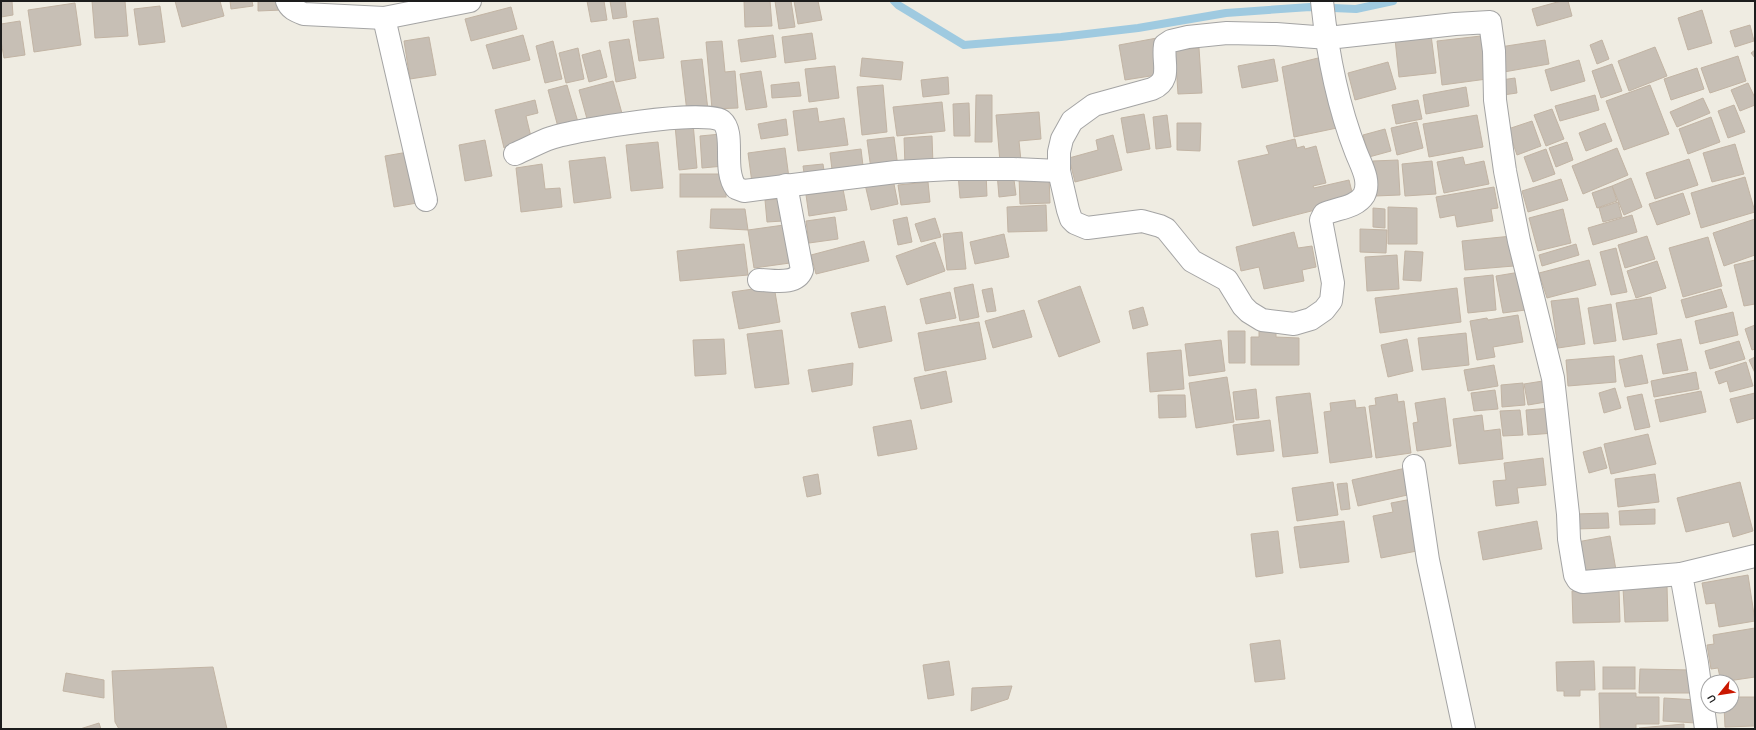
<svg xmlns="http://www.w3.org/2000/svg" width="1756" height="730" font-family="Karla,sans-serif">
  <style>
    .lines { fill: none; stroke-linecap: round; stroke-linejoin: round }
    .stream { stroke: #9fcae0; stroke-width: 8 }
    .building { fill: #c7bfb5; stroke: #c2b4a4 }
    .minor-casing { stroke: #a4a4a4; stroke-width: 24 }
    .minor { stroke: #fff; stroke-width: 22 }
  </style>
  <rect width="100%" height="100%" fill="#efece2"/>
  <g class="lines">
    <!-- stream -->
    <path class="stream" d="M894 1 898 5 964 45 1061 37 1138 28 1226 13 1310 7 1356 9 1393 1"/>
  </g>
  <!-- building -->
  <g class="building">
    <path d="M1 1H12L13 15 1 17Z"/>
    <path d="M92 1H125L128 36 95 38Z"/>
    <path d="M175 1H220L224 16 182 27Z"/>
    <path d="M230 1H252L253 6 231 9Z"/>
    <path d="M258 1H282V10L258 11Z"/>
    <path d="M587 1H604L607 20 591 22Z"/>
    <path d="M610 1H625L627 17 613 19Z"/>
    <path d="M744 1H770L772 26 745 27Z"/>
    <path d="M775 1H791L795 27 779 29Z"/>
    <path d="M794 1H818L822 20 798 24Z"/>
    <path d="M1561 1H1568L1572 16 1537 26 1532 9Z"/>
    <path d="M75 3 81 45 34 52 28 10Z"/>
    <path d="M160 6 165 42 139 45 134 9Z"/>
    <path d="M511 7 517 29 471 41 465 19Z"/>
    <path d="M1702 10 1712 43 1688 50 1678 18Z"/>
    <path d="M658 18 664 58 639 61 633 21Z"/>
    <path d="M20 21 25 55 4 58 1 41V24Z"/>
    <path d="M1750 25 1754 41 1735 47 1730 31Z"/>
    <path d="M812 33 816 59 785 63 782 37Z"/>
    <path d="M523 35 530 60 493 69 486 45Z"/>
    <path d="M773 35 776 57 741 62 738 40Z"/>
    <path d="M1431 35 1436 73 1399 77 1395 39Z"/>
    <path d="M1481 36 1487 79 1442 85 1437 41Z"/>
    <path d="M429 37 436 75 410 79 404 41Z"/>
    <path d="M1157 38 1163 74 1125 80 1119 45Z"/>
    <path d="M629 39 636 78 616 82 609 42Z"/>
    <path d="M1545 40 1549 64 1504 72 1500 47Z"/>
    <path d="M1602 40 1609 59 1597 64 1590 45Z"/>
    <path d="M553 41 562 79 545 83 536 46Z"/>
    <path d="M722 41 725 72 735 71 738 108 712 109 706 42Z"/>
    <path d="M1655 47 1667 76 1629 91 1618 61Z"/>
    <path d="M578 48 584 79 566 83 559 53Z"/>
    <path d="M1199 48 1202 93 1178 94 1175 50Z"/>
    <path d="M600 50 607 77 589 82 582 55Z"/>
    <path d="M1755 50V58L1751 53Z"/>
    <path d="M1738 56 1746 81 1710 93 1701 68Z"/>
    <path d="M1322 57 1337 128 1294 137 1282 67Z"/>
    <path d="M862 58 903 62 901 80 860 76Z"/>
    <path d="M702 59 708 110 687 112 681 61Z"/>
    <path d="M1274 59 1278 81 1242 88 1238 66Z"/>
    <path d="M1579 60 1585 81 1551 91 1545 70Z"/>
    <path d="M1388 62 1396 89 1355 100 1348 73Z"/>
    <path d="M1612 64 1622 91 1601 98 1592 71Z"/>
    <path d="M835 66 839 98 809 102 805 69Z"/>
    <path d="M1697 68 1704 89 1671 100 1664 79Z"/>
    <path d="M761 71 767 107 746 110 740 74Z"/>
    <path d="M948 77 949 94 923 97 921 80Z"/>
    <path d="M1515 78 1517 93 1503 95 1501 80Z"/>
    <path d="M613 81 623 117 589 126 579 90Z"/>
    <path d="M799 82 801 96 772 98 771 85Z"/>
    <path d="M1748 83 1755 98V105L1740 111 1731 90Z"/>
    <path d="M567 85 578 122 558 127 548 90Z"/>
    <path d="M883 85 887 132 862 135 857 87Z"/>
    <path d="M1650 85 1669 134 1624 150 1606 101Z"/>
    <path d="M1466 87 1469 106 1426 114 1423 95Z"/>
    <path d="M976 95H992V142H975Z"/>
    <path d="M1595 95 1599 110 1560 121 1555 106Z"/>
    <path d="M1703 98 1710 113 1677 127 1670 112Z"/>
    <path d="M535 100 538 113 526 116 532 141 504 148 495 110Z"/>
    <path d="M1418 100 1422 119 1396 124 1392 105Z"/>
    <path d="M942 102 945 131 897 136 893 107Z"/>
    <path d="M969 103 970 136H954L953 104Z"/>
    <path d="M1734 105 1745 132 1728 138 1718 111Z"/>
    <path d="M817 108 819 122 844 118 848 145 798 151 793 111Z"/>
    <path d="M1552 109 1564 139 1546 146 1534 115Z"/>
    <path d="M1039 112 1041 139 1019 141 1021 161 1000 162 996 115Z"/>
    <path d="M1144 114 1150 149 1127 153 1121 118Z"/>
    <path d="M1167 115 1171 147 1156 149 1153 117Z"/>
    <path d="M1477 115 1483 147 1429 157 1423 124Z"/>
    <path d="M1711 117 1720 142 1688 154 1679 129Z"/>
    <path d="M786 119 788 135 761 139 758 124Z"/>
    <path d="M1532 121 1541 146 1517 155 1508 129Z"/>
    <path d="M1417 122 1423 148 1397 155 1391 128Z"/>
    <path d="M693 123 697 168 679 170 675 125Z"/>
    <path d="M1177 123H1201L1200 151 1177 150Z"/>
    <path d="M1605 123 1612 141 1586 151 1579 133Z"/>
    <path d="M1385 129 1391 151 1369 157 1363 135Z"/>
    <path d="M721 134 724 166 702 168 700 136Z"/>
    <path d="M1113 135 1122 170 1075 182 1069 158 1098 150 1096 140Z"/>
    <path d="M932 136 933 165 905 166 904 138Z"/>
    <path d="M894 137 898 167 871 169 867 140Z"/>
    <path d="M1295 139 1297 148 1304 146 1305 149 1316 146 1326 183 1313 186 1314 188 1349 180 1354 200 1253 226 1238 161 1269 154 1266 146Z"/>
    <path d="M485 140 492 176 465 181 459 145Z"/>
    <path d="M658 142 663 188 631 191 626 145Z"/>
    <path d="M1567 142 1573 160 1556 167 1549 148Z"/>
    <path d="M1735 144 1744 174 1712 182 1703 153Z"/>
    <path d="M785 148 789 178 752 183 748 153Z"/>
    <path d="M1617 148 1628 175 1583 194 1572 166Z"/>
    <path d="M861 149 864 174 833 178 830 153Z"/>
    <path d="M1546 149 1555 174 1533 182 1524 157Z"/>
    <path d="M408 152 417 203 394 207 385 156Z"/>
    <path d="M605 157 611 198 574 203 569 161Z"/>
    <path d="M1463 157 1465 165 1484 161 1489 184 1444 193 1437 162Z"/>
    <path d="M1689 159 1698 185 1655 199 1646 173Z"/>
    <path d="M1398 160 1400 195 1375 196 1373 161Z"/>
    <path d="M1432 161 1436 194 1405 196 1402 164Z"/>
    <path d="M542 164 545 189 560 188 562 207 521 212 516 168Z"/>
    <path d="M823 164 825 177 805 180 803 166Z"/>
    <path d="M986 172 987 196 960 198 958 174Z"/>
    <path d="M1013 172 1016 195 999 197 997 173Z"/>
    <rect x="680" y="174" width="46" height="23"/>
    <path d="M892 174 898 204 871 210 864 180Z"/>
    <path d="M1049 176 1050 203 1020 204 1019 177Z"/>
    <path d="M1745 177 1755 212 1701 228 1691 193Z"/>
    <path d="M1631 178 1642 207 1624 215 1612 186Z"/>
    <path d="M1561 179 1568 200 1528 212 1522 191Z"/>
    <path d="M928 182 930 202 901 205 898 185Z"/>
    <path d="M1612 186 1617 201 1597 208 1592 193Z"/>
    <path d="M1494 187 1498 208 1491 209 1493 221 1457 227 1455 215 1440 218 1436 197Z"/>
    <path d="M843 189 847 210 809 216 806 195Z"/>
    <path d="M1683 193 1690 214 1657 225 1649 204Z"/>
    <path d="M781 199 783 221 767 222 765 200Z"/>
    <path d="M1618 202 1622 217 1603 222 1599 208Z"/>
    <path d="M1046 205 1047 231 1008 232 1007 207Z"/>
    <path d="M1388 207 1417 208V244H1388Z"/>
    <path d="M1373 208 1385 209V228L1373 227Z"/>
    <path d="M711 209H745L748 230 710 228Z"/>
    <path d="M1563 209 1571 243 1538 251 1529 218Z"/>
    <path d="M1632 215 1637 232 1593 245 1588 228Z"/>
    <path d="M835 217 838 239 809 243 806 221Z"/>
    <path d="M907 217 912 242 898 245 893 220Z"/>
    <path d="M935 218 941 237 921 242 915 224Z"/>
    <path d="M1755 219V255L1724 266 1713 233Z"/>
    <path d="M784 225 790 263 754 268 748 230Z"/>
    <path d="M1360 229 1387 230 1386 253 1360 252Z"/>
    <path d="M962 232 966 269 947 270 943 234Z"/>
    <path d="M1294 232 1298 248 1312 246 1316 267 1302 270 1304 281 1264 289 1259 267 1241 271 1236 247Z"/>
    <path d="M1004 234 1009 257 975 264 970 242Z"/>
    <path d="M1512 236 1514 266 1465 270 1462 241Z"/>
    <path d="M1647 236 1655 259 1625 268 1618 245Z"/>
    <path d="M1708 237 1722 286 1683 297 1669 248Z"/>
    <path d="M864 241 869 261 816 274 811 255Z"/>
    <path d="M935 242 945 271 907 285 896 256Z"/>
    <path d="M744 244 748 275 680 281 677 251Z"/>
    <path d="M1576 244 1579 255 1542 266 1539 255Z"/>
    <path d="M1616 248 1627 292 1611 295 1600 252Z"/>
    <path d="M1405 251 1423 252 1421 281 1403 280Z"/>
    <path d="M1397 255 1399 289 1367 291 1365 257Z"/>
    <path d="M1589 260 1596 285 1547 298 1539 273Z"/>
    <path d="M1755 260V304L1744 306 1734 265Z"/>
    <path d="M1657 261 1666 288 1636 298 1627 271Z"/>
    <path d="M1526 271 1533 309 1503 313 1496 276Z"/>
    <path d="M1493 275 1496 310 1468 313 1464 278Z"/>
    <path d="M973 284 979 317 960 321 954 288Z"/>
    <path d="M774 286 780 322 739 329 732 292Z"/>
    <path d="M1080 286 1100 342 1059 357 1038 301Z"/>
    <path d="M992 288 996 311 987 312 982 290Z"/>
    <path d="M1457 288 1461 322 1380 333 1375 298Z"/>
    <path d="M1721 289 1727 307 1686 318 1681 300Z"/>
    <path d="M950 292 956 318 926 324 920 299Z"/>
    <path d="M1651 297 1657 334 1623 340 1616 303Z"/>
    <path d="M1578 298 1585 344 1558 348 1551 301Z"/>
    <path d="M1611 304 1616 341 1594 344 1588 308Z"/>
    <path d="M885 306 892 341 859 348 851 313Z"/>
    <path d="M1143 307 1148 325 1133 329 1129 311Z"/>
    <path d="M1024 310 1032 337 993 348 985 321Z"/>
    <path d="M1733 312 1738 335 1700 344 1695 321Z"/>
    <path d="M1518 315 1523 342 1493 347 1495 357 1477 360 1470 321 1487 318 1488 320Z"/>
    <path d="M979 322 986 359 925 371 918 333Z"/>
    <path d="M1755 325V349L1752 350 1745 329Z"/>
    <path d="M782 330 789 384 755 388 747 334Z"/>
    <path d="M1259 330H1276V337L1299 338V365H1251V337H1259Z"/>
    <path d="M1228 331H1245V363H1229Z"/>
    <path d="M1466 333 1469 365 1422 370 1418 338Z"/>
    <path d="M724 339 726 374 695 376 693 340Z"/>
    <path d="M1407 339 1413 371 1388 377 1381 345Z"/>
    <path d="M1681 339 1688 370 1663 374 1657 344Z"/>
    <path d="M1221 340 1225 371 1189 376 1185 344Z"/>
    <path d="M1739 341 1745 359 1710 369 1705 351Z"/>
    <path d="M1181 350 1184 389 1150 392 1147 353Z"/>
    <path d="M1642 355 1648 383 1625 387 1619 360Z"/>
    <path d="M1614 356 1616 382 1568 386 1566 360Z"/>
    <path d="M1755 357V373L1749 360Z"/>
    <path d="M1746 362 1753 386 1730 392 1727 381 1719 384 1715 372Z"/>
    <path d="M853 363 852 385 812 392 808 370Z"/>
    <path d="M1494 365 1498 386 1468 391 1464 370Z"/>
    <path d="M946 371 952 402 921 409 914 378Z"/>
    <path d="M1696 372 1699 389 1654 397 1651 381Z"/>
    <path d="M1227 377 1234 422 1196 428 1189 383Z"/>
    <path d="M1549 380 1552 401 1528 405 1524 384Z"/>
    <path d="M1523 383 1525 405 1502 407 1501 385Z"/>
    <path d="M1615 388 1621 408 1604 413 1599 393Z"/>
    <path d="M1256 389 1259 418 1236 420 1233 392Z"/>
    <path d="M1495 390 1498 409 1474 411 1471 393Z"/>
    <path d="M1701 391 1706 412 1660 422 1655 400Z"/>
    <path d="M1310 393 1318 453 1283 457 1276 397Z"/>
    <path d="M1755 393V418L1737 423 1730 399Z"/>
    <path d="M1397 394 1398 402 1404 401 1411 453 1376 458 1369 406 1376 405 1375 398Z"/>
    <path d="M1642 394 1650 427 1635 430 1627 397Z"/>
    <path d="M1158 395H1185L1186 417 1159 418Z"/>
    <path d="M1445 398 1451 446 1417 451 1413 423 1418 422 1415 403Z"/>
    <path d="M1355 400 1356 408 1365 407 1372 457 1330 463 1324 412 1331 411 1330 403Z"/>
    <path d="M1552 408 1554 433 1528 435 1526 410Z"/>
    <path d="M1520 410 1523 435 1503 436 1500 411Z"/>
    <path d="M1482 415 1484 431 1500 429 1503 459 1459 464 1453 419Z"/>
    <path d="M911 420 917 449 878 456 873 427Z"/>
    <path d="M1270 420 1274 451 1237 455 1233 425Z"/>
    <path d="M1648 434 1656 464 1611 474 1604 444Z"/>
    <path d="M1601 447 1607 468 1589 473 1583 452Z"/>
    <path d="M1543 458 1546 485 1517 488 1519 503 1496 506 1493 481 1506 480 1504 463Z"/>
    <path d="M1406 468 1412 494 1358 506 1352 480Z"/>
    <path d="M818 474 821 494 807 497 803 477Z"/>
    <path d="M1655 474 1659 502 1618 507 1615 479Z"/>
    <path d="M1333 482 1338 515 1297 521 1292 488Z"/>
    <path d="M1740 482 1753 531 1733 537 1729 522 1686 532 1677 498Z"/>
    <path d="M1347 483 1350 509 1341 510 1337 484Z"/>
    <path d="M1412 499 1422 550 1381 558 1373 516 1393 512 1391 503Z"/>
    <path d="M1655 509V524L1620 525 1619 511Z"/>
    <path d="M1608 513 1609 528 1576 529 1575 514Z"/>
    <path d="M1344 521 1349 562 1300 568 1294 527Z"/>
    <path d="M1537 521 1542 549 1483 560 1478 532Z"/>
    <path d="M1278 531 1283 573 1256 577 1251 534Z"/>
    <path d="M1610 536 1616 570 1582 576 1577 542Z"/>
    <path d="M1748 575 1755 621 1719 627 1715 603 1706 604 1702 583Z"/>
    <path d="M1667 586 1668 621 1625 622 1623 588Z"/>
    <path d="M1619 589 1620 622 1573 623 1572 591Z"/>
    <path d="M1755 628V677L1721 682 1718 668 1711 669 1707 645 1714 644 1713 635Z"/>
    <path d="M1280 640 1285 679 1255 682 1250 644Z"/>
    <path d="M949 661 954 695 928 699 923 665Z"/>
    <path d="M1594 661 1595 690H1580V696H1564V691H1557L1556 662Z"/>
    <path d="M213 667 227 729H119L115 722 112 671Z"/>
    <rect x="1603" y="667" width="32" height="22"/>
    <path d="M1640 669 1692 670 1691 693H1639Z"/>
    <path d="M66 673 104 680V698L63 691Z"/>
    <path d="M1012 686 1008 699 971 711 972 688Z"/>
    <path d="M1599 693H1636V697H1659V724H1636V729H1600Z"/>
    <path d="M1732 697H1755V726L1725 727 1724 706H1732Z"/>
    <path d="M1664 698 1697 700 1696 723 1663 721Z"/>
    <path d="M99 723 101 729H80Z"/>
    <path d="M1684 724V729H1639V728Z"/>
  </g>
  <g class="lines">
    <!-- minor casing -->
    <g class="minor-casing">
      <g id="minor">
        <path d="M287 1C290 9 296 11 304 14L384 18 470 1"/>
        <path d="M1322 1C1327 49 1338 106 1356 152 1361 165 1371 181 1364 195 1356 208 1337 208 1324 214L1321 220 1333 283 1331 301 1324 310 1311 319 1294 324 1262 320 1249 312 1243 306 1227 280 1192 261 1166 229 1160 226 1142 221 1087 228 1075 223 1071 219 1068 210 1059 171V152L1062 139 1072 121 1094 105 1152 89C1173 80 1162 63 1165 45L1171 41 1188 37 1227 33 1276 34 1328 38 1455 24 1490 22 1494 51 1495 100 1505 171 1519 241 1553 378 1568 514 1569 539 1575 575 1578 580 1583 582 1681 574"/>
        <path d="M384 18 426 200"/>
        <path d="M515 154C527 149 539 142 551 138 574 130 708 108 722 121 736 133 722 169 736 188L744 191 896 172 951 169H1013L1059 171"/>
        <path d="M759 280C772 280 796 286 802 270L786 185"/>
        <path d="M1414 466 1428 560 1464 729"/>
        <path d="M1706 729 1697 663 1681 574 1755 556"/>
      </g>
    </g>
    <!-- minor -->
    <use href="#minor" class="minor"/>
  </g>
  <!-- border -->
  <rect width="1756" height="730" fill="none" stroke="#1d1d1d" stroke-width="4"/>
  <!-- north arrow -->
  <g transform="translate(1720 694) rotate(240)"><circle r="19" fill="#ffffff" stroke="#a5a5a5"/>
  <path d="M0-3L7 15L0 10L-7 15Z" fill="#ca1700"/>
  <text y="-6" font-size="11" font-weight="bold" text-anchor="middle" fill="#1d1d1d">U</text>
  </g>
</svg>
